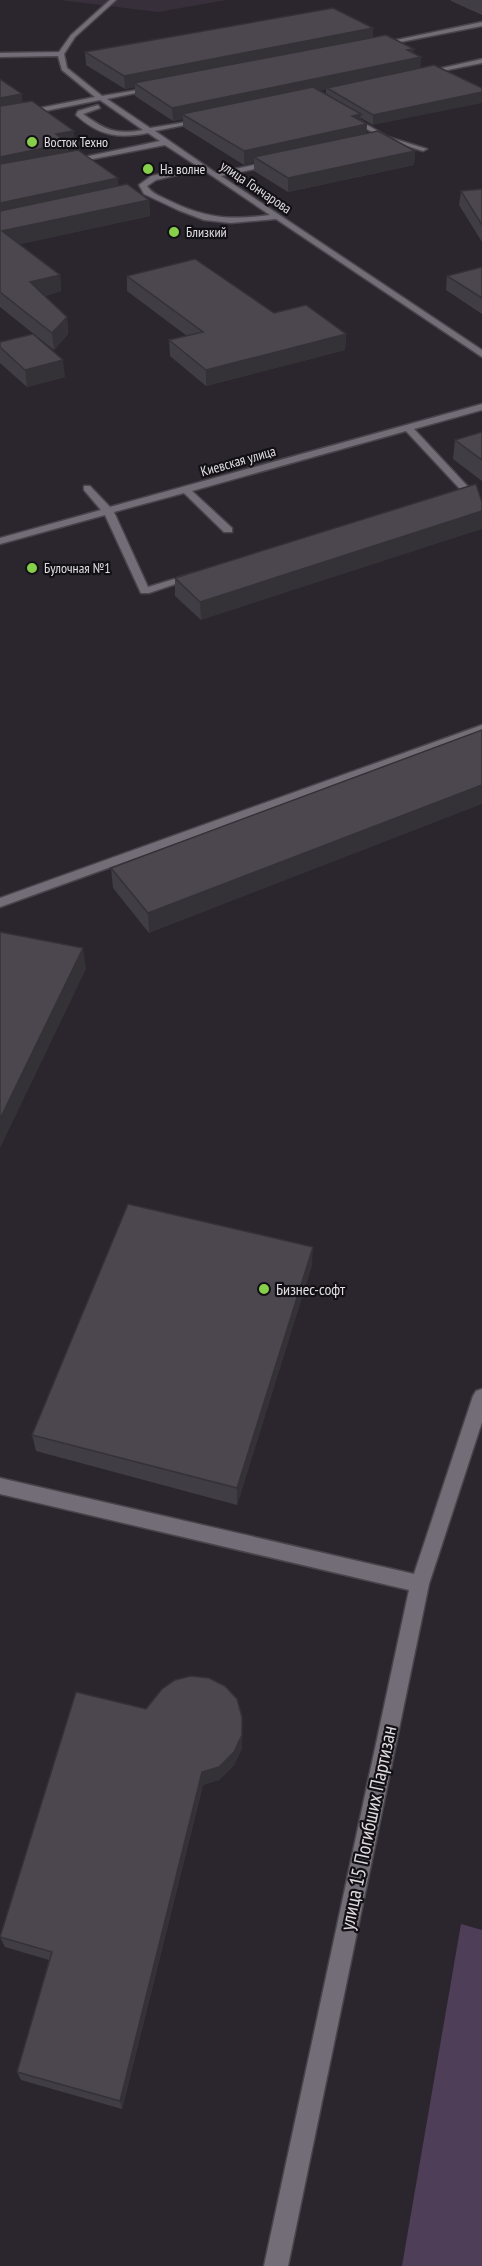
<svg xmlns="http://www.w3.org/2000/svg" width="482" height="2266" font-family="'PT Sans Narrow',sans-serif">
  <style>
    .built { fill: #37303b }
    .green { fill: #4f3e58 }
    .lines { fill: none; stroke-linecap: round; stroke-linejoin: round }
    .minor-casing { stroke: #49444b; stroke-width: 3 }
    .minor { fill: #726d76; fill-rule: evenodd }
    .wall { fill: #413d44; fill-rule: evenodd }
    .shaded-wall { fill: #353237 }
    .building { fill: #4c474f; stroke: #353237; stroke-width: 1.5 }
    .poi-dot { fill: #87cf4b; stroke: #121014; stroke-width: 2 }
    .labels { text-anchor: middle; dominant-baseline: central; stroke-width: 4.5; stroke-linejoin: round; paint-order: stroke }
    .far-poi-label { font-size: 14px; fill: #e0dce1; stroke: #121014; text-anchor: start }
    .far-street-label { font-size: 14px; fill: #e0dce1; stroke: #121014 }
    .poi-label { font-size: 16px; fill: #e0dce1; stroke: #121014; text-anchor: start }
    .near-street-label { font-size: 20px; fill: #e0dce1; stroke: #121014 }
  </style>
  <rect width="100%" height="100%" fill="#2b262e"/>
  <!-- built -->
  <path class="built" d="M60 0H226L158 12Z"/>
  <!-- green -->
  <path class="green" d="M461 1924 482 1930V2266H402Z"/>
  <g class="lines">
    <!-- minor casing -->
    <g class="minor-casing">
      <g id="minor">
        <path d="M110 0H116L75 37 64 54 67 68 102 96 155 87V89L107 99 150 128 205 119V121L155 131 216 173 278 160V164L221 176 482 350V357L276 219 231 223 204 220 178 210 144 194 139 185 151 176 197 166 165 145 67 164 70 160 160 141 148 133C118 139 99 136 76 115L78 111 98 105 100 108 83 114C105 130 116 135 143 130L100 100 0 120V116L95 97 62 70 58 56 0 57V53L59 52 71 35ZM202 169 270 215C231 220 207 219 170 201 162 197 152 194 147 186L156 180Z"/>
        <path d="M482 22V26L380 46 377 44Z"/>
        <path d="M482 59V63L423 75 420 73Z"/>
        <path d="M350 115 388 137 427 149 423 151 384 139 348 118Z"/>
        <path d="M482 404V410L414 429 472 491 452 499 447 496 461 490 406 431 192 491 232 528V532H224L184 493 114 512 148 587 194 573 199 576 149 593H141L140 591 105 515 0 544V538L101 510 84 490V486H90L110 507Z"/>
        <path d="M482 725V733L0 907V898Z"/>
        <path d="M482 1389V1422L429 1584 288 2266H264L409 1590 0 1494V1478L414 1574 473 1396 476 1391Z"/>
      </g>
    </g>
    <!-- minor -->
    <use href="#minor" class="minor"/>
  </g>
  <!-- wall -->
  <g class="wall">
    <path d="M451 0H482V15L451 1Z"/>
    <path d="M373 28V37L421 57 420 68 373 125 361 118 360 121 367 124 366 133 415 151 414 165 288 192 254 171V162L244 165 183 127V119L173 121 135 96V87L125 89 86 65 85 52ZM326 89V95L319 91Z"/>
    <path d="M0 79 23 103 75 146 68 148V151L119 186 149 200 150 216 19 244 60 275 61 291 45 296 67 317 68 334 54 350 0 307Z"/>
    <path d="M482 189V242L459 205 461 191Z"/>
    <path d="M482 267V314L446 290 447 276Z"/>
    <path d="M127 276 274 313 346 334 345 350 206 386 170 356 169 340 187 336 127 291Z"/>
    <path d="M0 342 65 377 27 387 0 363Z"/>
    <path d="M482 432V481L453 459 455 440Z"/>
    <path d="M476 484 201 620 175 596V578Z"/>
    <path d="M482 730 149 933 113 888 111 868Z"/>
    <path d="M312 1265 237 1505 36 1451 32 1435Z"/>
    <path d="M242 1748 234 1765 219 1780 203 1785 122 2109 21 2080 17 2072 49 1960 5 1947 0 1937Z"/>
  </g>
  <!-- shaded-wall -->
  <g class="shaded-wall">
    <path d="M373 28V41L134 83 135 87 125 89 124 76Z"/>
    <path d="M414 49 413 58 421 57 420 70 327 88 326 89 189 118 182 114 183 119 173 121 172 108Z"/>
    <path d="M482 92V103L373 125V115Z"/>
    <path d="M22 94 23 109 0 114V98Z"/>
    <path d="M361 114 360 126 367 124 366 138 254 157V162L244 165V151L352 116Z"/>
    <path d="M74 131 75 146 68 148 69 158 0 173V157L56 134Z"/>
    <path d="M415 151 414 165 288 192V178Z"/>
    <path d="M118 178 119 194 0 220V203Z"/>
    <path d="M149 200 150 216 3 248 2 231Z"/>
    <path d="M60 275 61 291 32 299 30 282Z"/>
    <path d="M67 317 68 334 54 350 52 333Z"/>
    <path d="M346 334 345 350 206 386V370Z"/>
    <path d="M63 360 65 377 27 387 25 370Z"/>
    <path d="M482 511V529L201 620 200 602Z"/>
    <path d="M482 785V804L149 933 148 913Z"/>
    <path d="M83 948 86 969 0 1148V1119Z"/>
    <path d="M313 1247 312 1265 237 1505V1488Z"/>
    <path d="M242 1717V1748L234 1765 219 1780 203 1785 122 2109 120 2101 202 1772Z"/>
  </g>
  <!-- building -->
  <g class="building">
    <path d="M333 8 373 28 124 76 85 52Z"/>
    <path d="M386 35 414 49 407 50 421 57 172 108 134 83Z"/>
    <path d="M434 65 482 88V92L373 115 327 88Z"/>
    <path d="M0 79 22 94 0 98Z"/>
    <path d="M313 87 361 114 352 116 367 124 244 151 182 114Z"/>
    <path d="M32 101 74 131 56 134 68 143 0 157V106Z"/>
    <path d="M378 131 415 151 288 178 254 157Z"/>
    <path d="M78 150 118 178 0 203V164Z"/>
    <path d="M127 184 149 200 2 231 60 275 30 282 67 317 52 333 0 292V211Z"/>
    <path d="M482 189V225L461 191Z"/>
    <path d="M195 259 274 313 306 305 346 334 206 370 169 340 203 332 127 276Z"/>
    <path d="M482 267V298L447 276Z"/>
    <path d="M33 334 63 360 25 370 0 347V342Z"/>
    <path d="M482 432V460L455 440Z"/>
    <path d="M476 484 482 502V511L200 602 175 578Z"/>
    <path d="M482 730V785L148 913 111 868Z"/>
    <path d="M0 932 83 948 0 1119Z"/>
    <path d="M128 1204 313 1247 237 1488 32 1435Z"/>
    <path d="M191 1676 209 1678 225 1686 237 1699 242 1717V1735L234 1752 219 1767 202 1772 120 2101 17 2072 52 1952 0 1937 76 1692 146 1709 162 1689 175 1680Z"/>
  </g>
  <!-- markers -->
  <g class="poi-dot">
    <circle cx="32" cy="142" r="6"/>
    <circle cx="148" cy="169" r="6"/>
    <circle cx="174" cy="232" r="6"/>
    <circle cx="32" cy="568" r="6"/>
    <circle cx="264" cy="1289" r="6"/>
  </g>
  <g class="labels">
    <!-- far-poi labels -->
    <g class="far-poi-label">
      <text x="44" y="142">Восток Техно</text>
      <text x="160" y="169">На волне</text>
      <text x="186" y="232">Близкий</text>
      <text x="44" y="568">Булочная №1</text>
    </g>
    <!-- far-street labels -->
    <g class="far-street-label">
      <text transform="translate(256 187) rotate(34)">улица Гончарова</text>
      <text transform="translate(238 461) rotate(-16)">Киевская улица</text>
    </g>
    <!-- poi labels -->
    <g class="poi-label">
      <text x="276" y="1289">Бизнес-софт</text>
    </g>
    <!-- near-street labels -->
    <g class="near-street-label">
      <text transform="translate(368 1828) rotate(-78)">улица 15 Погибших Партизан</text>
    </g>
  </g>
</svg>
